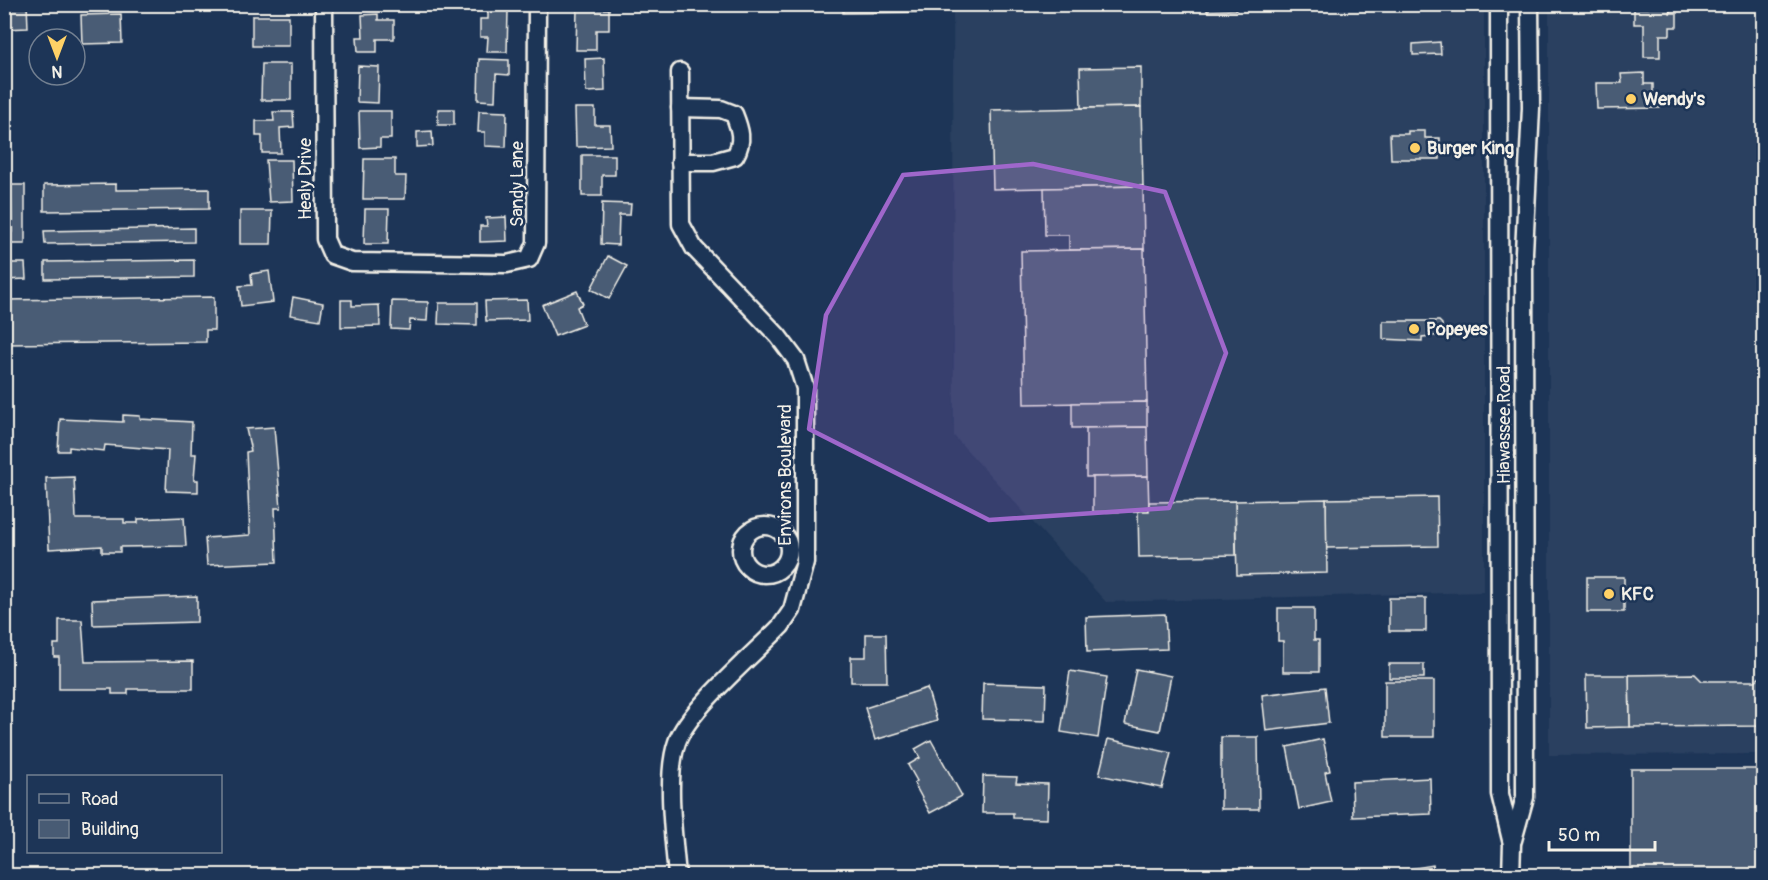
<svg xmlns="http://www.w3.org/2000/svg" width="1768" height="880" font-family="Pangolin,sans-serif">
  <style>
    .built { fill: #2a4060 }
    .building { fill: #485b74; stroke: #f4f1e8; stroke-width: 1.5 }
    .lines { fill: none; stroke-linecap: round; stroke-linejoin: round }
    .minor-casing { stroke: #f4f1e8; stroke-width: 21 }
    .minor { stroke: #1d3557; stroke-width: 16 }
    .marked { fill: #9f67cb; fill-opacity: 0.2; stroke: #9f67cb; stroke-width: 4.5; stroke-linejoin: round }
    .poi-dot { fill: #ffd166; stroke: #1d3557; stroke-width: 2 }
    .labels { text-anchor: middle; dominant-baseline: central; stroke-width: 5; stroke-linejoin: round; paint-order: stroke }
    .poi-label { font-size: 18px; font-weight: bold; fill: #f4f1e8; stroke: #1d3557; text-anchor: start }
    .street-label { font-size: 18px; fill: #f4f1e8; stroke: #1d3557 }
  </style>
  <rect width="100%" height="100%" fill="#1d3557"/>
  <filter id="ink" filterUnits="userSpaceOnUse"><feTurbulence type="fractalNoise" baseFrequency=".0167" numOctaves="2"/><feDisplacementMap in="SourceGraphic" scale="12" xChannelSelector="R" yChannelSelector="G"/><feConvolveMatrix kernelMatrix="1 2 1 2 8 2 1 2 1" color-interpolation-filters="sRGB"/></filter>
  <g filter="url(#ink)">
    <!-- built -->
    <g class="built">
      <path d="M953 5H1484V592L1106 602 954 436Z"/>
      <path d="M1549 5H1763V754L1549 755Z"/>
    </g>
    <!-- building -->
    <g class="building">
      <path d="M4 4H27L28 28 4 29Z"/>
      <path d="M843 4H939V12L843 13Z"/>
      <rect x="1021" y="4" width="41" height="5"/>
      <path d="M1207 4H1267V9L1236 8V10L1207 11Z"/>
      <path d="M1648 4H1670V13H1677V27H1670V35H1660V57H1644V24H1634V8H1648Z"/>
      <path d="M577 9H609V30H596V50H576Z"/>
      <path d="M488 11H508L507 52H487L488 37H480V19H488Z"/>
      <path d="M121 14 122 43 82 44 81 15Z"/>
      <path d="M378 14V20H394V39H377V52H358L357 37H363L362 15Z"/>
      <rect x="252" y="16" width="37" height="30"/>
      <path d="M1440 42 1441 54 1413 55V44Z"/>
      <path d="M604 58 605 91 586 92 585 59Z"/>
      <path d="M479 59 509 60V75L496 74 495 101 478 100Z"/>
      <path d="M262 64H291V100H261Z"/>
      <path d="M358 66 379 67 378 103 357 102Z"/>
      <path d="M1141 67V107L1081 108 1080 68Z"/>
      <path d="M1644 73V84H1653V97H1660V108L1597 109 1596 83H1622L1621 74Z"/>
      <path d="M1141 107 1143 186 993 189 991 110Z"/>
      <path d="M575 108H595V125H610L611 146 576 147Z"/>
      <rect x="438" y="109" width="16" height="16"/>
      <path d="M359 111H391V139H380V147L360 148Z"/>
      <path d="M479 111 507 112 506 147 485 146V132H478Z"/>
      <path d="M273 112H293L294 127 280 128 281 153H262V136H256V121H274Z"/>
      <path d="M432 131 433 146 417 147V132Z"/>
      <path d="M1408 131H1425V138H1440V159H1391L1390 134H1408Z"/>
      <path d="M582 155H615V175H602V196H582Z"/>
      <path d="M364 159H395V176H406L405 199H363Z"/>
      <path d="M266 160H292L293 201 269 202Z"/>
      <path d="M116 184V190L209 189V209L44 211V185Z"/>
      <path d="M11 185H25V244H4V232H12Z"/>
      <path d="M1143 186 1144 249 1069 250V235H1045L1044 188Z"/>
      <path d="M602 203 631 204 630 215H619L618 245 601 244Z"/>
      <path d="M365 209H389L388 244H364Z"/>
      <path d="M240 211H272L271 244H240Z"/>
      <path d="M506 217 507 241 480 242V226H487L486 218Z"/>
      <path d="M194 228V242L45 244 44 231Z"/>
      <path d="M1144 249 1147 402 1024 404 1021 251Z"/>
      <path d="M608 256 627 266 609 299 591 289Z"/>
      <path d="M194 260V277L45 279V262Z"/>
      <path d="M4 263H25L26 279 4 280Z"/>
      <path d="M269 271 273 302 241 306 239 286 252 285 251 274Z"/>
      <path d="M577 291 583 304 577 307 584 325 555 336 542 305Z"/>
      <path d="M214 297V330H206V342L4 344V300Z"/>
      <path d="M293 297 323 303 320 320 290 315Z"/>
      <path d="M341 300H352V306L379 305 380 326 341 327Z"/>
      <path d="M527 300 528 320 486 321 485 301Z"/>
      <path d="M392 301 428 302 427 321 410 320 409 330 391 329Z"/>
      <path d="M439 303H477V325L438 324Z"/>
      <path d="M1383 321H1439L1442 324V335L1422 337V341L1383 339Z"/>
      <path d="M1147 402V427L1072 428V403Z"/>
      <path d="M123 415 140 416V419L192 422 191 454H196L194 480H198V492L166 491 168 450 105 445 104 451 69 447V451H58L60 419 123 422Z"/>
      <path d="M274 427 281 508H275L277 562 207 565 205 538 250 535 246 452 251 451 246 429Z"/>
      <path d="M1147 427 1148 476 1086 477V428Z"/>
      <path d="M1148 476 1149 511 1093 512V477Z"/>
      <path d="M74 477 76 519H124V523H138V519L184 517 186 546 120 547V552H102V546L49 549 46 478Z"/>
      <path d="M1437 497 1438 546 1326 548V499Z"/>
      <path d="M1326 499 1327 573 1237 575 1235 501Z"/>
      <path d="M1235 501 1236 555 1139 557 1138 511H1149V502Z"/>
      <rect x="1587" y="577" width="37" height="35"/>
      <path d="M197 596V622L93 625 92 600Z"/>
      <rect x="1389" y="598" width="37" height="33"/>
      <path d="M1278 608H1314V640H1319V672H1283V641H1278Z"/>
      <path d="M1165 614 1167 649 1087 652 1086 617Z"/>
      <path d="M59 620H82L85 662 193 661V689H128V694H112V689H59V657H54V644H59Z"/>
      <path d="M866 634H886L887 682H851V657H866Z"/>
      <rect x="1389" y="664" width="35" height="14"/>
      <path d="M1136 669 1171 676 1160 731 1125 724Z"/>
      <path d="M1070 671 1107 677 1098 738 1061 732Z"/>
      <path d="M1695 674 1702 681H1755L1764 674V726L1630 727 1629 675Z"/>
      <path d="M1586 675H1629L1630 727 1587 728Z"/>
      <rect x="1385" y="681" width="49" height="56"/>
      <path d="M983 683 1046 685 1045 721 982 719Z"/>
      <path d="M1325 687 1329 723 1266 731 1262 695Z"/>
      <path d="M927 688 937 721 875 740 865 708Z"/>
      <path d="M1221 737H1258L1259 809H1221Z"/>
      <path d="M1108 739 1171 753 1162 788 1099 775Z"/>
      <path d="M1323 739 1330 771 1325 772 1331 802 1299 809 1287 747Z"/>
      <path d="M931 740 962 796 930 813 914 783 917 781 908 765 920 758 915 749Z"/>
      <rect x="1631" y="769" width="130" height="107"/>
      <path d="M983 776 1017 777 1016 783 1048 784 1047 819 1013 818V813H982Z"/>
      <path d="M1430 778 1431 814 1353 817 1352 782Z"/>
      <path d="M1433 865 1435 876H1367Z"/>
    </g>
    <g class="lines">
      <!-- minor casing -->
      <g class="minor-casing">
        <g id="minor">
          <path d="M324 4 325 239 332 255 352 262 507 264 529 259 536 243 537 4"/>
          <path d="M1499 4 1500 794 1512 844 1511 876"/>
          <path d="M680 108 721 109 734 114C740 129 744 141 735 156L713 162H680"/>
          <circle cx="765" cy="550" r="24"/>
          <path d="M1513 840 1525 797 1524 252 1531 108 1530 4"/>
          <path d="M677 876C674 840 665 775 677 742 688 710 755 653 781 626L792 610 805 562V388L796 360 778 336 694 248 681 224 680 72"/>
        </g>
      </g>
      <!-- minor -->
      <use href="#minor" class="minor"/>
    </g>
  </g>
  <!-- marked area -->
  <path class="marked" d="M1033 164 1165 192 1226 353 1169 508 989 520 809 429 826 315 903 175Z"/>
  <!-- markers -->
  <g class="poi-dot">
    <circle cx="1631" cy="99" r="6"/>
    <circle cx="1415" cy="148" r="6"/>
    <circle cx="1414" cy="329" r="6"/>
    <circle cx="1609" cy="594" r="6"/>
  </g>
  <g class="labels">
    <!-- poi labels -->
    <g class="poi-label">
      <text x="1643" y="99">Wendy's</text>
      <text x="1427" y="148">Burger King</text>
      <text x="1426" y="329">Popeyes</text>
      <text x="1621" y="594">KFC</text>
    </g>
    <!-- street labels -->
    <g class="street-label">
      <text transform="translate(305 179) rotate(-90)">Healy Drive</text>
      <text transform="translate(517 184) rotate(-90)">Sandy Lane</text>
      <text transform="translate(1504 425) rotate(-90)">Hiawassee Road</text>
      <text transform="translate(785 475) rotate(-90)">Environs Boulevard</text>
    </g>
  </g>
  <!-- margin -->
  <rect width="1768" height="880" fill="none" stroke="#1d3557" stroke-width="24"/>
  <rect x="12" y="12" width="1744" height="856" fill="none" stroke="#f4f1e8" stroke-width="2" filter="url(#ink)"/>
  <!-- legend -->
  <rect x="27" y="775" width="195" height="78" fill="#1d3557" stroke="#738091" stroke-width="1.5"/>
  <rect x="39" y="794" width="30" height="9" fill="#1d3557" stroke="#738091" stroke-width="1.5"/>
  <text x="81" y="805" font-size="18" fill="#f4f1e8">Road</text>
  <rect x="39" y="820" width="30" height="18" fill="#485b74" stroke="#738091" stroke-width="1.5"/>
  <text x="81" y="835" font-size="18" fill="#f4f1e8">Building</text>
  <!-- north arrow -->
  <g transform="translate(57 57) rotate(180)"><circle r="28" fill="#1d3557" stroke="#738091" stroke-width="1.5"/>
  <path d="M0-4.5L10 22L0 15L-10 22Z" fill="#ffd166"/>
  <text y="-9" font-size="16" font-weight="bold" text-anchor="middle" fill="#f4f1e8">N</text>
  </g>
  <!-- scale -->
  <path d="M1549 841v9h106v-9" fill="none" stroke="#f4f1e8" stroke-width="3"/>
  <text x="1558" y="841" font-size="18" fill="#f4f1e8" stroke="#1d3557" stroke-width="4.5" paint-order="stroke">50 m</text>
</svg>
